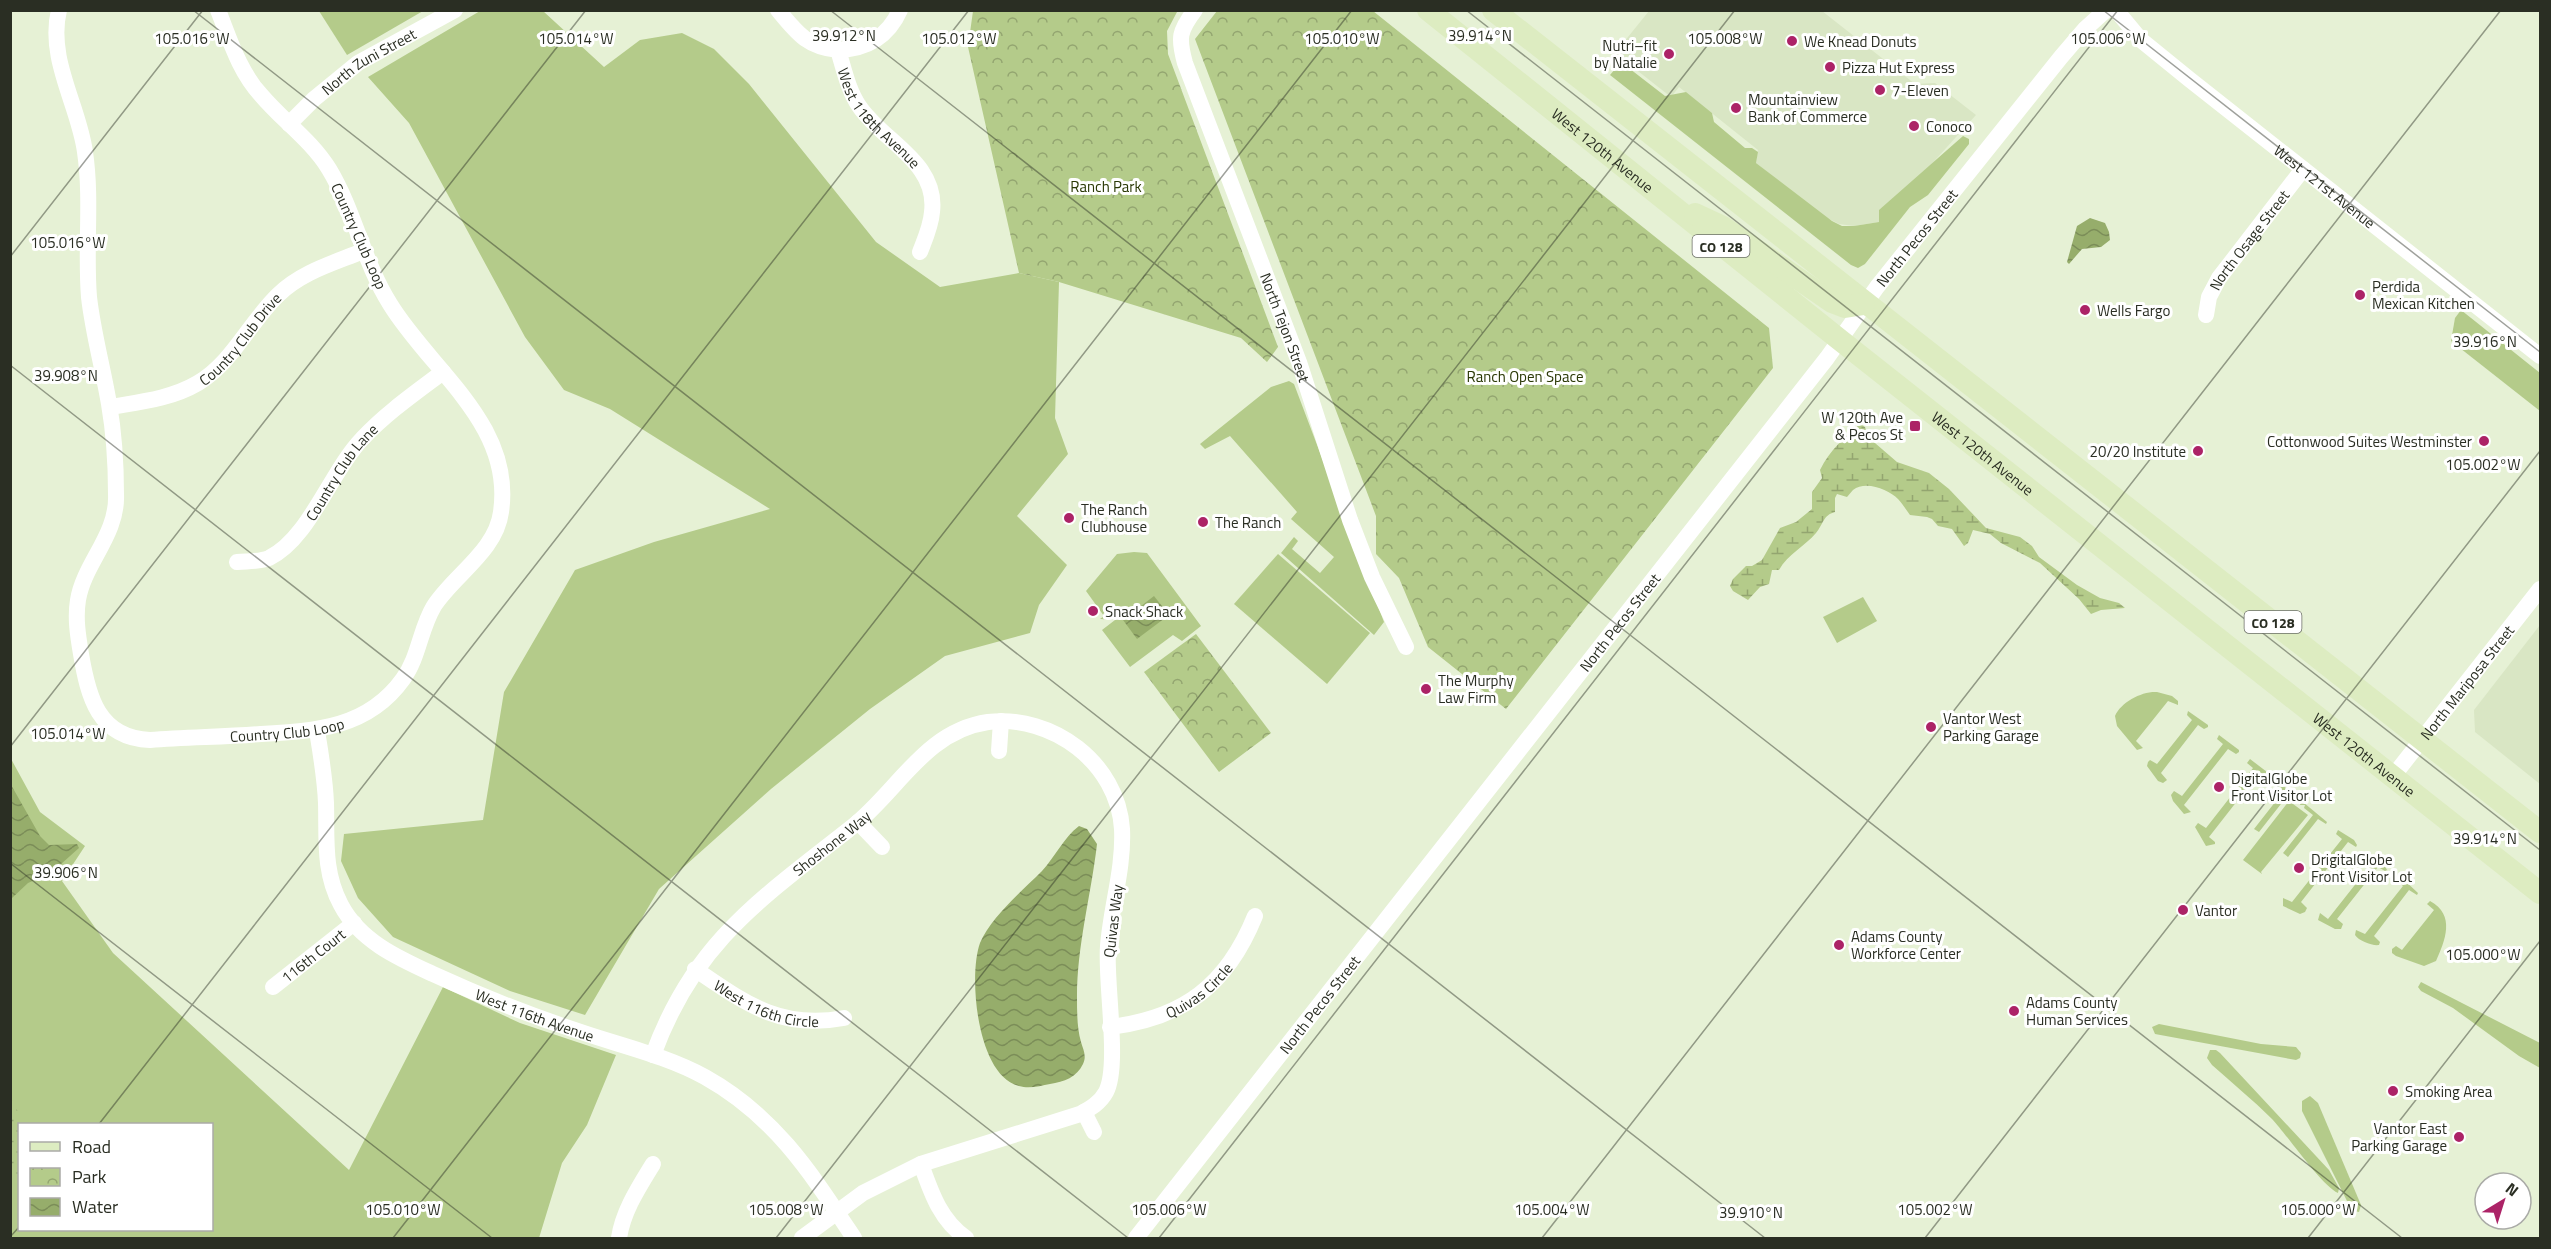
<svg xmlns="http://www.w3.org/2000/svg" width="2551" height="1249" font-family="'Titillium Web',sans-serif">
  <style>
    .built { fill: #d9e6c4 }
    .grass { fill: #b4cb8a; fill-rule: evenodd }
    .wetland { fill: url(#wetland-marsh) }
    .park { fill: url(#park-crowns) }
    .water { fill: url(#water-waves) }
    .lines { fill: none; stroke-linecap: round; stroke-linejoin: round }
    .minor { stroke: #fff; stroke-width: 16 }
    .major { stroke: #ddecc1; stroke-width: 22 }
    .ticks { fill: none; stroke: #2a2e23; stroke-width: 1.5; stroke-opacity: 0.45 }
    .poi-dot { fill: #ac2367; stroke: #fff; stroke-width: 2 }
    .labels { text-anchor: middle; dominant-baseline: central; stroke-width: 6; stroke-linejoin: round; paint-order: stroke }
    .shield { fill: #fff; stroke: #6a6d65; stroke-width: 1.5 }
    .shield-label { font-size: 14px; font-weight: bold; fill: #2a2e23 }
    .poi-label { font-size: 15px; fill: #2a2e23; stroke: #fff; text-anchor: start }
    .street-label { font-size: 15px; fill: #2a2e23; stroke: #fff }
    .park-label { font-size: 15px; fill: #2a3805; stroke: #fff }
    .ticks-label { font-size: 15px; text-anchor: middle; fill: #2a2e23; stroke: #fff; stroke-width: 6; stroke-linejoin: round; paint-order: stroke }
  </style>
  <defs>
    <pattern id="wetland-marsh" width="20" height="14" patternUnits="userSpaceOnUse" patternTransform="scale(1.5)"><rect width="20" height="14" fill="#b4cb8a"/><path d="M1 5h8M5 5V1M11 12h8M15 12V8" fill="none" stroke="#93a570"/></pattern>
    <pattern id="park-crowns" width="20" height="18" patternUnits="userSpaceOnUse" patternTransform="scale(1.5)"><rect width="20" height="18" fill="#b4cb8a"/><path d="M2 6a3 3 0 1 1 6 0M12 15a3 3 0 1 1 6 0" fill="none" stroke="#93a570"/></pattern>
    <pattern id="water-waves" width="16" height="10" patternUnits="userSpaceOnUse" patternTransform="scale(1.5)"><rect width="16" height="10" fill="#96ad6b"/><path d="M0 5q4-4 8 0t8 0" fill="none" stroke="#7b8d58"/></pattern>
  </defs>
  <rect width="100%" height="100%" fill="#e6f1d5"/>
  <!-- built -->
  <g class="built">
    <path d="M1649 11H1822L1915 84 1935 83 1976 115 1879 222 1854 226 1839 224 1823 216 1756 163 1758 150 1679 87 1671 97 1615 53Z"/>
    <path d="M2540 625V784L2475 732 2474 710Z"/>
  </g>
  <!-- grass -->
  <g class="grass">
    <path d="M319 11H423L347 55Z"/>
    <path d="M480 11H543L604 67 640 40 682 33 714 49 749 84 876 242 940 287 1019 273 1059 282 1055 418 1068 454 1017 516 1067 565 1039 605 1030 633 945 656 870 709 771 789 659 889 585 1015 510 991 393 937 358 898 341 861 344 834 483 820 504 692 575 570 654 542 770 509 610 409 564 390 525 337 409 123 368 77Z"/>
    <path d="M1621 62 1665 96 1686 92 1712 113 1714 122 1745 148H1752L1758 152 1756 163 1832 221 1842 226H1854L1879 222V210L1963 136 1969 139V144L1928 195 1910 207 1865 264 1858 268 1851 265 1610 75Z"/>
    <path d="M2461 310 2540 373V411L2451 341 2455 318Z"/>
    <path d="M1289 381 1294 384 1384 622 1374 635 1281 553 1294 537 1298 541 1292 549 1320 573 1334 557 1291 519 1297 512 1230 436 1205 449 1200 444 1271 387Z"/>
    <path d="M1134 552 1147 553 1201 626 1182 641 1173 635 1130 667 1102 630 1115 620 1100 619 1104 616 1086 591 1117 554Z"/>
    <path d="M1278 554 1370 633 1327 684 1234 604Z"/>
    <path d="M1863 597 1877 621 1837 643 1823 617Z"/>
    <path d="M2157 692 2172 696 2178 701V705L2168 701 2136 741 2143 748 2137 750 2117 726 2115 716C2121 702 2142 691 2157 692Z"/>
    <path d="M2188 711 2208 725V727L2204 729 2198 725 2161 773 2167 780 2163 783 2158 781 2147 766 2148 762 2150 760 2157 764 2192 720 2187 715Z"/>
    <path d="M2219 735 2239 750V752L2236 754 2228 749 2184 805 2191 812 2184 814 2173 801 2171 795 2174 791 2182 796 2223 744 2217 739Z"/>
    <path d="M10 757 40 812 85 846 62 881 113 953 349 1170 443 987 520 1023 616 1055 587 1125 562 1163 539 1238H11ZM20 1124H212V1230H20Z"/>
    <path d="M2250 759 2267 772 2268 776 2259 773 2209 837 2215 842V844L2206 846 2195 827 2198 823 2206 828 2253 768 2247 763Z"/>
    <path d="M2280 783 2327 822 2326 824 2318 819 2288 857 2283 853 2313 815 2304 808 2305 805H2300L2301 802H2298L2288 795 2259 832 2254 829 2283 792 2277 787Z"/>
    <path d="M2289 801 2308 815 2261 872 2262 874 2243 860Z"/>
    <path d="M2338 830 2354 840 2357 845 2356 847 2348 842 2301 902 2307 908 2305 912 2300 914 2283 906V898L2292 902 2342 839 2336 834Z"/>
    <path d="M2367 854C2375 854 2384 863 2387 870L2385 871 2378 867 2337 919 2343 924 2341 929H2335L2318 920 2320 913 2328 919 2373 862 2365 856Z"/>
    <path d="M2398 877 2403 879 2418 893 2417 895 2409 890 2374 936 2380 942 2379 945C2372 946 2359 941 2355 935L2356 930 2365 934 2403 886 2396 880Z"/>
    <path d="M2430 901C2456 915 2445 941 2436 961L2424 966 2396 956 2392 953V949L2396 946 2402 950 2434 910 2427 904Z"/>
    <path d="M2421 982 2540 1043V1068L2519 1056 2453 1008 2421 991 2418 987Z"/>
    <path d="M2159 1024 2261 1044 2296 1047 2301 1053 2300 1058 2296 1060 2155 1034 2152 1027Z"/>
    <path d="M2210 1050H2216L2220 1053 2329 1170 2339 1188 2338 1193C2322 1186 2287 1135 2272 1119 2253 1100 2232 1083 2212 1065L2207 1058Z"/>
    <path d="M2310 1096 2318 1103 2361 1205 2359 1212 2354 1211 2348 1203 2302 1111V1101Z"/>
  </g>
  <!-- wetland -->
  <g class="wetland">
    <path d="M1860 424 1865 427 1868 437 1897 462 1929 473 1949 489 1986 528 2020 537 2032 546 2039 557 2077 585 2100 598 2119 603 2125 608 2101 610 2091 614 2079 599 2040 563 2001 543 1990 534 1973 530 1968 543 1964 546 1952 529 1938 526 1932 519 1927 517 1910 515C1906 510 1903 504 1898 499 1889 490 1866 480 1853 490 1851 492 1849 495 1847 497L1837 494 1835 498V512C1823 515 1823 525 1816 533 1805 546 1788 554 1779 570H1772L1769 584 1760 587 1748 600 1733 591 1730 586 1733 579 1746 566H1752L1762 560 1780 528 1796 522 1812 509V492L1822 478 1820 470C1830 450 1844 438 1860 424Z"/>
    <path d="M10 1096 24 1124H20L19 1175 11 1179Z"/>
  </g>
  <!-- park -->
  <g class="park">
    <path d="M1175 10 1177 12 1167 31 1168 54 1278 347 1267 362 1241 338 1059 282 1019 273 968 47 973 11Z"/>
    <path d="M1217 11H1373L1769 328 1773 368 1506 709 1428 647 1399 578 1376 554V516L1195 39Z"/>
    <path d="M1196 634 1271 733 1219 772 1144 672Z"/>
  </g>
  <!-- water -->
  <g class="water">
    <path d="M2090 218 2105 223 2109 232 2110 240 2101 247 2082 249 2069 264 2067 262 2077 226Z"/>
    <path d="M1154 596 1169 615 1137 639 1123 620Z"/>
    <path d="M10 783 40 836 49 845 77 844 79 848 51 873 28 883 11 899Z"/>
    <path d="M1079 826 1087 829 1097 844C1091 896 1077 945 1077 997 1077 1012 1077 1028 1081 1042 1083 1049 1087 1056 1083 1064 1077 1077 1064 1082 1050 1084 1040 1086 1029 1089 1019 1086 977 1076 968 976 980 943 991 917 1022 891 1042 871 1055 857 1064 837 1079 826Z"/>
  </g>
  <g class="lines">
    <!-- minor -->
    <g class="minor">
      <path id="s1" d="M59 10C47 59 79 106 85 152 92 200 85 248 89 297 93 333 103 368 109 404 114 433 116 465 116 494 118 535 84 563 78 600 75 618 78 636 81 654 88 696 98 738 150 740 187 737 224 737 261 734 316 731 368 728 403 679 419 657 420 629 434 606 454 575 496 551 501 512 514 424 431 371 390 304 363 261 355 212 329 169 311 140 283 121 261 95 239 71 230 40 218 10"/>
      <path id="s2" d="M778 10C797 33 807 47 838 50 844 69 848 90 859 106 883 142 938 162 932 212 931 226 925 239 920 252"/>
      <path id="s3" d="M1195 10C1179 31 1178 38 1185 63L1299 362 1350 520 1372 577 1406 647"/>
      <path id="s4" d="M2116 10 2141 40 2189 79 2540 356"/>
      <path d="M838 50C866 49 888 37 900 10"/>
      <path id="s5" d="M289 124 314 99 358 63 455 10"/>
      <path id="s6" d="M2206 315 2209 297 2219 278 2303 169"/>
      <path id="s7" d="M110 407C139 402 171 399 198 383 233 362 249 323 278 295 301 272 334 263 363 251"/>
      <path id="s8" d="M237 562C248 561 260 562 269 558 309 539 331 471 362 439 385 414 415 393 443 372"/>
      <path id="s9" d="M317 731C321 755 325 778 326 803 327 838 323 872 341 905 360 941 398 958 433 974 481 996 531 1016 581 1032 622 1046 667 1056 705 1077 775 1116 811 1173 854 1238"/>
      <path d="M999 751 1001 721"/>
      <path id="s10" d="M2394 775 2540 589"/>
      <path d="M858 822 882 847"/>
      <path id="s11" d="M695 969C745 1003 780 1030 844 1018"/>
      <path id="s12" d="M273 987 354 923"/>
      <path id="s13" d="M1110 1027C1184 1018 1227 985 1255 916"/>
      <path id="s14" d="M653 1055C694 942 761 899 852 827 898 791 925 731 988 722 1052 714 1118 763 1122 829 1124 868 1111 907 1108 946 1105 981 1120 1066 1106 1092 1100 1103 1091 1108 1080 1114L921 1164 863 1193 802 1238"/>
      <path d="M1084 1112 1094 1132"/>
      <path d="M921 1164C931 1192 940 1220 966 1238"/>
      <path d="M619 1238C623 1211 639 1187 653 1164"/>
      <path id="s15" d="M1136 1238 1827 358 1877 287 2061 57 2085 29 2106 10"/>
    </g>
    <!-- major -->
    <g class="major">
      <path id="s16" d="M1428 10 1840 340 2540 893"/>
      <path d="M1493 10 2540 832"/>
      <path d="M1695 214 1723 227 1832 302 1845 307 1864 304"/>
    </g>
  </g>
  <!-- ticks -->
  <path class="ticks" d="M193 10 1765 1238M830 10 2402 1238M1466 10 2540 850M2103 10 2540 352M10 257 203 10M10 365 1128 1238M10 747 586 10M10 863 492 1238M99 1124 969 10M10 1237 20 1226M393 1238 1352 10M776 1238 1735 10M1159 1238 2118 10M1542 1238 2501 10M1925 1238 2540 451M2308 1238 2540 941"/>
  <!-- markers -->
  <g class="poi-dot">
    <circle cx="1792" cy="41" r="6"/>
    <circle cx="1669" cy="54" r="6"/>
    <circle cx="1830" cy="67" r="6"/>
    <circle cx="1880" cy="90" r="6"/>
    <circle cx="1736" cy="108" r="6"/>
    <circle cx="1914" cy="126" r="6"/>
    <circle cx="2360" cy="295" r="6"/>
    <circle cx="2085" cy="310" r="6"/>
    <rect x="1909" y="420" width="12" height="12" rx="3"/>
    <circle cx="2484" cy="441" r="6"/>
    <circle cx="2198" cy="451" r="6"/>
    <circle cx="1069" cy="518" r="6"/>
    <circle cx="1203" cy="522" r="6"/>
    <circle cx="1093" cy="611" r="6"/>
    <circle cx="1426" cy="689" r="6"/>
    <circle cx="1931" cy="727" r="6"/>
    <circle cx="2219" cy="787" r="6"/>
    <circle cx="2299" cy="868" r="6"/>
    <circle cx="2183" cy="910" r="6"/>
    <circle cx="1839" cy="945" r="6"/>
    <circle cx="2014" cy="1011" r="6"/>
    <circle cx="2393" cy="1091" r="6"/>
    <circle cx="2459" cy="1137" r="6"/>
  </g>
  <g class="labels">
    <!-- shield labels -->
    <g class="shield">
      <rect x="1692.5" y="235" width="57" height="22" rx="4.5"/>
      <rect x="2244.5" y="611" width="57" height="22" rx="4.5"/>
    </g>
    <g class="shield-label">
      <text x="1721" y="246">CO 128</text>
      <text x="2273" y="622">CO 128</text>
    </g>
    <!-- poi labels -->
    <g class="poi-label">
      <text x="1804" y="41">We Knead Donuts</text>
      <text x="1657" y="45" text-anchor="end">Nutri–fit<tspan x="1657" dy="17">by Natalie</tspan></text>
      <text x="1842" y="67">Pizza Hut Express</text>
      <text x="1892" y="90">7-Eleven</text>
      <text x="1748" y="99">Mountainview<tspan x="1748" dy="17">Bank of Commerce</tspan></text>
      <text x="1926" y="126">Conoco</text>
      <text x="2372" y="286">Perdida<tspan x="2372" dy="17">Mexican Kitchen</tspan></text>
      <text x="2097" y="310">Wells Fargo</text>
      <text x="1903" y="417" text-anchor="end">W 120th Ave<tspan x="1903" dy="17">&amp; Pecos St</tspan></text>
      <text x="2472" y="441" text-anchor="end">Cottonwood Suites Westminster</text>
      <text x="2186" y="451" text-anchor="end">20/20 Institute</text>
      <text x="1081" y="509">The Ranch<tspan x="1081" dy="17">Clubhouse</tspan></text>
      <text x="1215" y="522">The Ranch</text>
      <text x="1105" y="611">Snack Shack</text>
      <text x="1438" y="680">The Murphy<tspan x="1438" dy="17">Law Firm</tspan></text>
      <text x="1943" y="718">Vantor West<tspan x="1943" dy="17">Parking Garage</tspan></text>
      <text x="2231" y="778">DigitalGlobe<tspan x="2231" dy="17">Front Visitor Lot</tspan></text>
      <text x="2311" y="859">DrigitalGlobe<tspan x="2311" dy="17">Front Visitor Lot</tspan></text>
      <text x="2195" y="910">Vantor</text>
      <text x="1851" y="936">Adams County<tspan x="1851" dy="17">Workforce Center</tspan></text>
      <text x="2026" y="1002">Adams County<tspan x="2026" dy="17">Human Services</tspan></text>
      <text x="2405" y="1091">Smoking Area</text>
      <text x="2447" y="1128" text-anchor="end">Vantor East<tspan x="2447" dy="17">Parking Garage</tspan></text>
    </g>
    <!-- street labels -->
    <g class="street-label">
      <text stroke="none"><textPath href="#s5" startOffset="102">North Zuni Street</textPath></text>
      <text stroke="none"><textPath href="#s2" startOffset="156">West 118th Avenue</textPath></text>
      <text stroke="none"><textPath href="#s16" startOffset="224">West 120th Avenue</textPath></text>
      <text stroke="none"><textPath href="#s4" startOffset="274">West 121st Avenue</textPath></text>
      <text transform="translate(359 236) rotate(66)">Country Club Loop</text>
      <text stroke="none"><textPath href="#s15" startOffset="1269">North Pecos Street</textPath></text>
      <text stroke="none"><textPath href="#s6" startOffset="88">North Osage Street</textPath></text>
      <text stroke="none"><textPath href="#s3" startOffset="340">North Tejon Street</textPath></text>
      <text stroke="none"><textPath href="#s7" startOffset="153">Country Club Drive</textPath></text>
      <text stroke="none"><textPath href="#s16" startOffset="710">West 120th Avenue</textPath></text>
      <text stroke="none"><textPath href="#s8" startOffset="146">Country Club Lane</textPath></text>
      <text stroke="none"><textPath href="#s15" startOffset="783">North Pecos Street</textPath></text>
      <text stroke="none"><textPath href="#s10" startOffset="118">North Mariposa Street</textPath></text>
      <text stroke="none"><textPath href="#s1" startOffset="918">Country Club Loop</textPath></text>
      <text stroke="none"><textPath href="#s16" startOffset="1196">West 120th Avenue</textPath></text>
      <text stroke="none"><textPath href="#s14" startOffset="282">Shoshone Way</textPath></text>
      <text transform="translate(1113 921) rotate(-83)">Quivas Way</text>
      <text stroke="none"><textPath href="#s12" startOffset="51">116th Court</textPath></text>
      <text stroke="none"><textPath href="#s13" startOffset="98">Quivas Circle</textPath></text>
      <text stroke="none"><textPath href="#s11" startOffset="81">West 116th Circle</textPath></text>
      <text stroke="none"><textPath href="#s15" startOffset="297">North Pecos Street</textPath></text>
      <text stroke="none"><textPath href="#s9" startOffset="404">West 116th Avenue</textPath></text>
    </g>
    <!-- park labels -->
    <g class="park-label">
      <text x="1106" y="186">Ranch Park</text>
      <text x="1525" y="376">Ranch Open Space</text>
    </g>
  </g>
  <g class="ticks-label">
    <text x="844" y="41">39.912°N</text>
    <text x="1480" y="41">39.914°N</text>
    <text x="192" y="44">105.016°W</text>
    <text x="576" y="44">105.014°W</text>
    <text x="959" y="44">105.012°W</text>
    <text x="1342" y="44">105.010°W</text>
    <text x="1725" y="44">105.008°W</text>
    <text x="2108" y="44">105.006°W</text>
    <text x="68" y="248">105.016°W</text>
    <text x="2485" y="347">39.916°N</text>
    <text x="66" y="381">39.908°N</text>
    <text x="2483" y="470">105.002°W</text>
    <text x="68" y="739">105.014°W</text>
    <text x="2485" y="844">39.914°N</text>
    <text x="66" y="878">39.906°N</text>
    <text x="2483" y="960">105.000°W</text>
    <text x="403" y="1215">105.010°W</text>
    <text x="786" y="1215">105.008°W</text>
    <text x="1169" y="1215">105.006°W</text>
    <text x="1552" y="1215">105.004°W</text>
    <text x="1935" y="1215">105.002°W</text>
    <text x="2318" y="1215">105.000°W</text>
    <text x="1751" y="1218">39.910°N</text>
  </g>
  <!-- border -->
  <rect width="2551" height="1249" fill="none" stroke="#2a2e23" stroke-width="24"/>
  <!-- legend -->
  <rect x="18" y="1123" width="195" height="108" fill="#ffffff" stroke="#aaaba7" stroke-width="1.5"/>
  <rect x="30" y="1142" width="30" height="9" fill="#ddecc1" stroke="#aaaba7" stroke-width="1.5"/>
  <text x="72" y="1153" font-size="18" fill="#2a2e23">Road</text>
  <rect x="30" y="1168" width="30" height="18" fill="url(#park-crowns)" stroke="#aaaba7" stroke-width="1.5"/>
  <text x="72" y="1183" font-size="18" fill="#2a2e23">Park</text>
  <rect x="30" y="1198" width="30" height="18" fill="url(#water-waves)" stroke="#aaaba7" stroke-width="1.5"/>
  <text x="72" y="1213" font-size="18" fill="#2a2e23">Water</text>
  <!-- north arrow -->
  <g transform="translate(2503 1201) rotate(38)"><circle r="28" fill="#ffffff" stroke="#aaaba7" stroke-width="1.5"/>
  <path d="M0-4.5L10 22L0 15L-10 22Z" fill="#ac2367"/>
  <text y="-9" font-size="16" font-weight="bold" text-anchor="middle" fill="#2a2e23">N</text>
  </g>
</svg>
